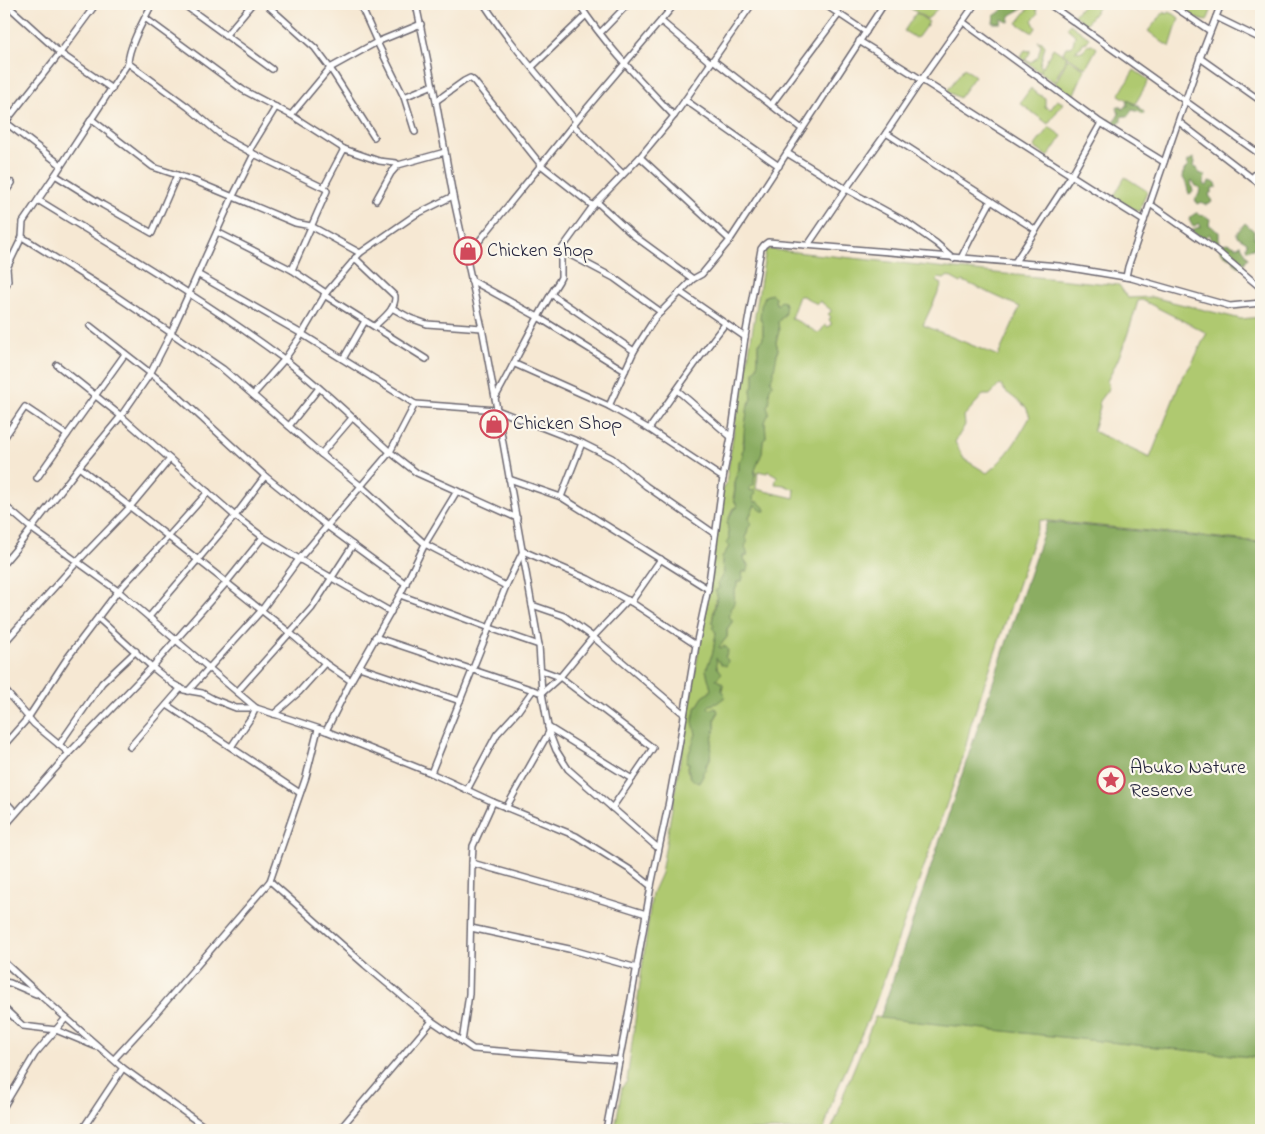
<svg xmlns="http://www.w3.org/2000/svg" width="1265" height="1134" font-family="'Indie Flower',sans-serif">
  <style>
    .green { fill: #afc96f; stroke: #687655; fill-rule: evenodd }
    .forest { fill: #8bad62; stroke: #56684e }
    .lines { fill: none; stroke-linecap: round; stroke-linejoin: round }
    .minor-casing { stroke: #6c6770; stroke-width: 8 }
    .minor { stroke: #fff; stroke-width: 5 }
    .labels { text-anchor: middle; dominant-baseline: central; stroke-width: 4.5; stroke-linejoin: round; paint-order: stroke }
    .poi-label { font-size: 20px; fill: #22223b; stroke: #fbf7ec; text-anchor: start }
  </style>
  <rect width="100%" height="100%" fill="#fbf7ec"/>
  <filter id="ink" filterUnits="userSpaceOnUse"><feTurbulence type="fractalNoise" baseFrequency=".02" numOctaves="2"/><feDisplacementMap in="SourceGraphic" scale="10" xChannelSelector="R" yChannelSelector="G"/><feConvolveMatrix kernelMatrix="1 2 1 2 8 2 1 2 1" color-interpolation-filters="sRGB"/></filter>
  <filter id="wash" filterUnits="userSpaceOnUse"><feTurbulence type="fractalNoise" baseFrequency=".0096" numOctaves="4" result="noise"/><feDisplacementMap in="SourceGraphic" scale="20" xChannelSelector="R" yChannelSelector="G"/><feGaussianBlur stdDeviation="1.12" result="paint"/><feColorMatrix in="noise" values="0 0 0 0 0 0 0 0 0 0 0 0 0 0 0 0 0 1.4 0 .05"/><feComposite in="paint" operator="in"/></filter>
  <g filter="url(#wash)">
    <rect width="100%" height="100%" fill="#f6e8d3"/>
    <!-- green -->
    <g class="green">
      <path d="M904 4H941L931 16 927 19Z"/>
      <path d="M1032 4H1039L1036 8 1038 14 1032 20 1036 28 1033 32H1031L1017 23Z"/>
      <path d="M1087 4H1101L1086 24 1074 15 1081 7Z"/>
      <path d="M1187 4H1208L1214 8 1211 11 1207 21C1199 20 1191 17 1184 12Z"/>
      <path d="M1164 12 1166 14 1169 12 1174 14 1179 18 1170 47 1162 42 1148 31Z"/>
      <path d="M916 13 929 22 918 37 916 38 904 31Z"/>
      <path d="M1070 24 1089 38 1087 42 1083 43 1081 47 1075 51 1079 52 1084 50 1087 45 1092 44 1097 48 1086 68 1063 53 1066 47H1071L1073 44 1075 35 1067 28Z"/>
      <path d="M1038 41 1042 42 1045 46 1040 65 1042 68 1053 48 1067 57 1054 82 1040 72 1041 69 1039 72 1020 57 1025 50 1029 51 1030 50V53L1026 59V61L1031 62 1038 57 1041 45Z"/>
      <path d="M1068 58 1085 69 1073 96 1055 84Z"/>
      <path d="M964 68 975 76 959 98 947 91Z"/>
      <path d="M1134 70 1149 80 1135 104 1119 95Z"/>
      <path d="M1031 88 1033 91 1045 98V107L1051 109 1057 100 1063 103 1048 124 1020 103Z"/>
      <path d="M1049 127 1062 136 1048 157 1034 147Z"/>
      <path d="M1125 177 1147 191 1139 212 1113 198Z"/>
      <path d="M766 249 985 272 1119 285 1128 298 1152 297 1241 319 1261 317V542L1040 520 971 724 963 758 871 1015 866 1024 833 1099 824 1130H624L615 1129 622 1087 627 1081 652 893 661 873 710 584 722 492 726 484 740 387 744 382ZM948 276 961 283 963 281 1020 307 998 356 923 325 942 284 936 281 939 278 944 279ZM772 294 777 305 785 314 778 322 779 331 776 342 778 349 768 391 769 396 766 406 765 422 766 437 763 441 762 453 755 470 756 474 749 488 754 502H758L765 509 755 505 749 517 747 533 745 537V546L747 556H744V559L749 566C734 581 734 595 728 615L732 622 727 629V637L719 647 721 649 728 651 725 657H715L717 667 720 670 715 679 723 684C722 698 715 699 707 708L710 710 714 708 717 709V716L715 718V728L712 740 710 759 703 772 692 779 687 770 689 763 687 762 696 734 693 718 695 710 703 697 709 693 711 689 706 670 713 652 716 633 715 626 712 622 715 603 724 572 723 567 722 566V557L729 547 730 514 733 508H737V505L733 498 735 489 734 485 739 470 738 465 743 457 742 452 744 449 743 443 748 405 752 399 751 389 754 385V373L757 367 758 359V345L763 338V325L760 318 765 296ZM799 296H803L817 304 820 301 831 310V312L828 314 831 317 829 320 831 322V325L828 327 825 325 821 331 818 333 803 324 791 318 792 315ZM1142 300 1207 333C1199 347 1194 364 1183 375L1150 458 1093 431 1100 407 1099 401 1109 388 1107 381C1122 355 1129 330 1138 301ZM1000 384 1005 391 1026 407 1030 417C1017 440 1008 456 987 473L964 459 955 442 965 425 964 416 983 395H990ZM758 471 767 473 768 471 777 476 775 484 784 485 795 490 794 498 756 489Z"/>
      <path d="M875 1017 1261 1058V1130H831L838 1114 845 1090Z"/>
    </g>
    <!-- forest -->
    <g class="forest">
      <path d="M996 4H1033C1030 5 1011 14 1010 16 1009 18 1010 19 1010 21L1008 22 1002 19 1001 23H993L994 16C998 13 1003 11 1004 5H1003L1000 7H998Z"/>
      <path d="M1128 101H1130L1133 104 1138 105 1139 108 1144 112 1143 115 1140 112 1132 110C1129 115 1128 117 1123 116L1121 118V122L1117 125H1114L1112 123 1109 126 1104 123 1105 120 1107 119 1114 122 1119 114 1117 108 1118 106H1121V108L1123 109 1126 105 1128 106 1126 102Z"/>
      <path d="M1193 158 1195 162 1194 167 1197 168 1199 173 1202 174 1205 176 1204 182 1205 185 1207 186 1209 181 1216 183 1217 187 1212 188V192L1209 194 1212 202 1211 203 1206 205 1202 202 1198 204 1195 200 1199 194 1200 188 1196 186 1192 180 1191 182 1193 192 1189 194 1186 183 1183 178 1184 170 1188 166 1187 162Z"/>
      <path d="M1196 213C1199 213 1207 217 1210 219L1209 225C1213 226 1215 231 1219 232V241L1215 244 1211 243 1210 235 1209 234 1204 239 1192 232V230L1201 226 1199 223 1193 227 1189 220 1190 217Z"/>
      <path d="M1245 223 1254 231V238H1259L1261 242V251L1253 248 1247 250 1246 247 1247 242 1237 236V233Z"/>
      <path d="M1228 243 1235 246 1236 247 1241 245 1248 258C1245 261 1244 266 1239 267L1233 262 1234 259C1227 256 1218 255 1222 244Z"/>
      <path d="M772 294 776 298 775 301 777 305 781 301 784 302C788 311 783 316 778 322L779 331 776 342 778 349 773 375 771 380 773 384C765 391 774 399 767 406L769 413 765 422 766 437 763 441 762 453 755 470 754 485 749 488 751 491 754 490 756 493 753 497 754 502H758C761 504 765 507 765 511H762L755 505 749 517 751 525 748 528 747 534 745 537C748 541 748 542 745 546L748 556H744V559C747 565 750 566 746 572L743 571 741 573 743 577 742 581 737 582V586L734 592C735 599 735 604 730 609L731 613 728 615 732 620V622L727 629V637L719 647 720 648 724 646 727 648 728 651 725 657 728 660 727 665 726 666 721 664 716 658 717 667 722 673 716 679 723 684 722 691 724 692 725 697 717 703 710 705 708 707 710 710 713 708 717 709 718 712 715 719V728L712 740 710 759 706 765V769L703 772V776L699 783C690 781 687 772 689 763L686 762 696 734 693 722 695 710 703 697 709 693 711 689 706 670 713 652 716 633 712 627 714 626 712 623 717 595 715 591 719 588 718 583 724 572 723 567 722 566V557L729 547 726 543 729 539 727 522 734 508H737V505C732 499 735 496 735 489 735 483 735 481 737 476L736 473 739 470V461L743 457 742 452 744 448V432L748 405 752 399 751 389 754 385V372L757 367 758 359V345L763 338V325L760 318 761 306 765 296Z"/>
      <path d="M1047 522 1261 543V1058L880 1018Z"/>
    </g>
  </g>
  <g filter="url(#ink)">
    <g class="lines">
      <!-- minor casing -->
      <g class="minor-casing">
        <g id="minor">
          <path d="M6 4 60 53 112 89"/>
          <path d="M183 4 272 69"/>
          <path d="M266 4 315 48 330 68 374 137"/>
          <path d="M360 4 377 42 404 97 415 132"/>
          <path d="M416 4 436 101 453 196 482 328 495 398 539 645 542 693 549 732 556 750 568 769 658 848"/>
          <path d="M484 4C511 45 545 83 576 121"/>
          <path d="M579 4C606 46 640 80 674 116"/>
          <path d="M824 4 866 32"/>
          <path d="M1049 4 1261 155"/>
          <path d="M1170 4 1210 31"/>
          <path d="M1216 17 1261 39"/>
          <path d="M145 18 243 90 291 115 344 149 324 187"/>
          <path d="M661 21 711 63"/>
          <path d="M963 22 1101 123 1164 162"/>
          <path d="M600 33 628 4"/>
          <path d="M225 36 252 4"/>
          <path d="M859 41C955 99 1048 162 1144 221"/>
          <path d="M1200 58 1261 101"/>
          <path d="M713 60 802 129"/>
          <path d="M128 63 188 107 226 139 254 154 326 189 327 191 292 270"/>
          <path d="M532 67 586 15"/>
          <path d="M404 97 433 85"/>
          <path d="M685 100 779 166"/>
          <path d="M436 101 464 81 470 78 474 81 541 165 593 206"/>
          <path d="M771 105 839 14"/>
          <path d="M291 115 330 68 377 42 421 24"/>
          <path d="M91 119 153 167 195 181 295 223 311 226 360 253"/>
          <path d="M4 121 61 165"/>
          <path d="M1179 122 1261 185"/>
          <path d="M4 124 60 53 96 4"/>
          <path d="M573 125 623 174"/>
          <path d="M886 133 1036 230"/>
          <path d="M344 149 379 161 396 163 398 165"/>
          <path d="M249 151 276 107"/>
          <path d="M787 153 846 189 906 222 936 243 953 258"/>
          <path d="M640 157 730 240"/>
          <path d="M55 175 103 205 152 233 177 175"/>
          <path d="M1252 178 1261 168"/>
          <path d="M4 194 12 183"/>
          <path d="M38 200C121 251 206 301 284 359 321 387 355 420 390 452L299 559 261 611 188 691"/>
          <path d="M376 200 391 173 398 165 445 152"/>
          <path d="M597 202 633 235 693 279"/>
          <path d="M1150 204 1217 251 1261 288"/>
          <path d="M217 232 292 270 326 293"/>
          <path d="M22 237 110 292 171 333 223 369 321 454 361 486 425 544 506 586"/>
          <path d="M808 245 846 189 886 133 922 79 975 4"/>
          <path d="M561 250 614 278 661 312"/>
          <path d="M467 256 541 165 576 121 675 4"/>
          <path d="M355 258 395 296C396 309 383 318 375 326"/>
          <path d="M961 258 972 236 991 201"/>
          <path d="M1015 262 1071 176 1101 123"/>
          <path d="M199 275 302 334 415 404"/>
          <path d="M1126 277 1128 267 1200 58 1221 4"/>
          <path d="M471 280 538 317 625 371"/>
          <path d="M4 290 8 281 7 268 22 237 23 222 55 175 128 63C129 45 144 20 152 4"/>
          <path d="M680 292 745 337"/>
          <path d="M551 294 634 351"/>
          <path d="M324 295 426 359"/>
          <path d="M392 308 410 318 427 324 482 328"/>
          <path d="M90 326 168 387 265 476 327 526 406 584"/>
          <path d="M343 359 365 321"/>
          <path d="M515 364 609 406 649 429 723 478"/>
          <path d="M57 365 121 416 235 516 263 537 299 559 391 612"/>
          <path d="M677 390 731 437"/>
          <path d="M253 395 284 360 302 334 326 293 360 253 415 215 453 196"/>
          <path d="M495 398C517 359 535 319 559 281L561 277V250L593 206 640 157 674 116 752 4"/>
          <path d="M609 406 634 351 655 318 693 279 702 274 730 240 884 4"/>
          <path d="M289 426 319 388"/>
          <path d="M649 429C674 394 698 358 725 324"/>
          <path d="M4 438 25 407 67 435 125 354"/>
          <path d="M321 454 352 418"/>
          <path d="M79 467 197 559 290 633 325 663 351 681"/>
          <path d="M37 478 67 435"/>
          <path d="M509 479 561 497 708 589"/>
          <path d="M561 497 582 443"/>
          <path d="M4 505 32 529 118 591 256 708 326 731 431 773 493 802 576 836 632 871 651 886"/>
          <path d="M517 518 417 473 390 452 415 404 497 410 582 443 612 458 646 486 715 534"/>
          <path d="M4 563 15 550 79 467 121 416 150 374 171 333 233 196 254 154"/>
          <path d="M400 595 490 628 539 645"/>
          <path d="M631 602 661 559"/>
          <path d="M532 605 564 616 593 637 684 714"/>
          <path d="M149 617 235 516 265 476"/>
          <path d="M98 618 152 667 173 684 184 690 202 693 213 699 236 708H256L252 716 231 747"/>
          <path d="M375 637 542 693 560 677 593 637 628 600"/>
          <path d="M4 643 78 561 130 507 170 459"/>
          <path d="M359 667 460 701"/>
          <path d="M541 670 560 677 653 748 612 808"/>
          <path d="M4 689 34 724 69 753"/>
          <path d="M237 692 312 608 353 545"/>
          <path d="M167 705 300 793"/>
          <path d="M274 714 299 692 325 663"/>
          <path d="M548 727 632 779"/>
          <path d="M326 731 351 681 400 595 425 544 457 491"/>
          <path d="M4 745 28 718 68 657 118 591 168 537 208 492"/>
          <path d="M59 745 102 683 136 651"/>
          <path d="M130 747 181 688"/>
          <path d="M431 773 506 586 523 551 588 579 631 602 696 645"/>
          <path d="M467 790 497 734 518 711 533 690"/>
          <path d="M4 800 16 813"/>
          <path d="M506 808 549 732"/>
          <path d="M4 827 69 753 152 667 226 583 263 537"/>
          <path d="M472 863 582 894 646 914"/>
          <path d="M270 881 365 965 432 1021 473 1049 620 1060"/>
          <path d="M471 928 569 949 637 968"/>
          <path d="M4 962 41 996 123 1068 209 1130"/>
          <path d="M4 982 10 983 36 994"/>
          <path d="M4 1008 23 1026 56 1030 97 1047"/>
          <path d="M462 1042 469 994 472 863 473 846 493 802"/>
          <path d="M114 1059 151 1019 270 881 306 777 318 729"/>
          <path d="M4 1106 35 1054 66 1018"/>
          <path d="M82 1130 123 1068"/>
          <path d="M339 1130 432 1021"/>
          <path d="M606 1130 631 999 651 886 668 806 680 740 696 645 708 589 723 478 731 437 745 337 761 249 764 245 768 242 1059 266 1131 278 1230 306 1261 303"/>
        </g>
      </g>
      <!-- minor -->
      <use href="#minor" class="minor"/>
    </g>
  </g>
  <!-- icons -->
  <defs>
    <g id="shop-ring" transform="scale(1.4375)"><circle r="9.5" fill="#fbf7ec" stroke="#d1495b" stroke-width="1.5"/><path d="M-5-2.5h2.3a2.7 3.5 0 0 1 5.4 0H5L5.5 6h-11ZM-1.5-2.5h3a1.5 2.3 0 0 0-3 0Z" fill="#d1495b"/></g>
    <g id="sight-ring" transform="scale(1.4375)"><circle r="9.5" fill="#fbf7ec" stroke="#d1495b" stroke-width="1.5"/><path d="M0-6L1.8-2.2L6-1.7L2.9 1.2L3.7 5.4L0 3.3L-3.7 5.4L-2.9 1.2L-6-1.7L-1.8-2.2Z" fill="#d1495b"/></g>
  </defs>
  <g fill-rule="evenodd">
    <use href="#shop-ring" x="468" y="251"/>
    <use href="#shop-ring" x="494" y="424"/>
    <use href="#sight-ring" x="1111" y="780"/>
  </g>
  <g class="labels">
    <!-- poi labels -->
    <g class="poi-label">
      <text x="487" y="251">Chicken shop</text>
      <text x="513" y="424">Chicken Shop</text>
      <text x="1130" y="768">Abuko Nature<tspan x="1130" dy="23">Reserve</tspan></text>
    </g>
  </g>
  <!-- margin -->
  <rect width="1265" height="1134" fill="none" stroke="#fbf7ec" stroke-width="20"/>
</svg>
